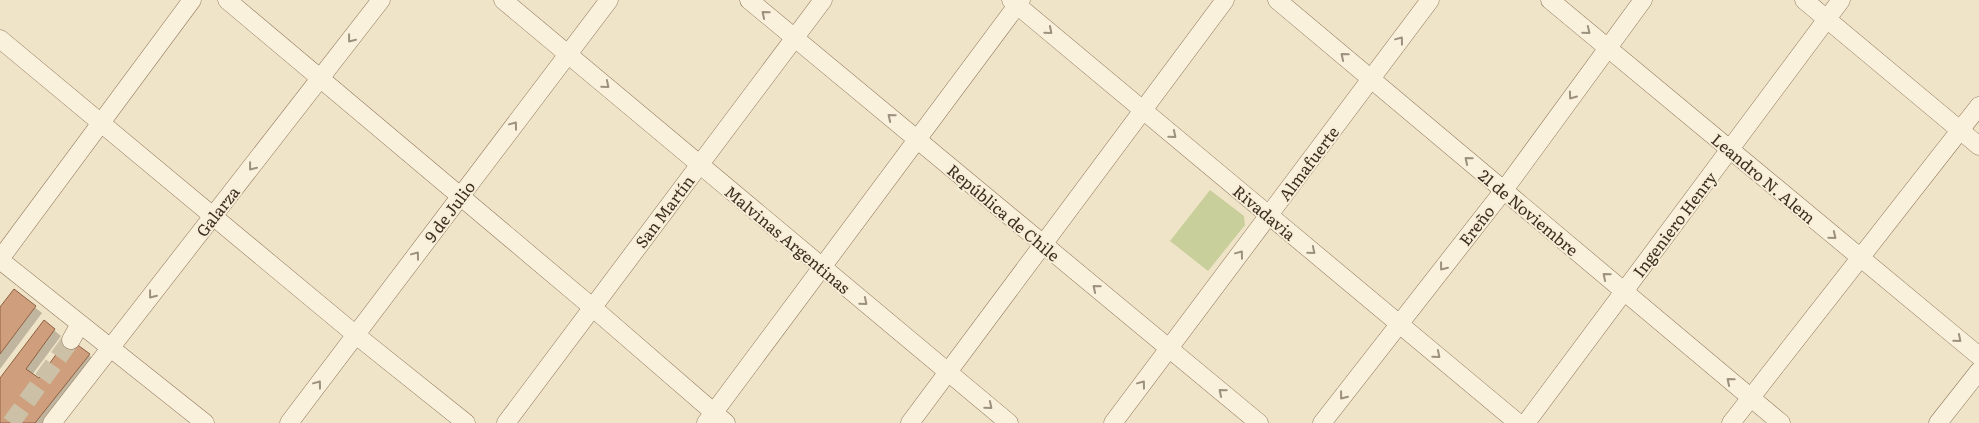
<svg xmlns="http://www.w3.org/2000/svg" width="1979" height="423" font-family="Literata,serif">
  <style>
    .green { fill: #c9cf9b }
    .shadow { fill: #0003 }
    .building { fill: #cf9f7d; stroke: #8d5f41 }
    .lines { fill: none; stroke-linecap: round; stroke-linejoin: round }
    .minor-tunnel { stroke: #ccc0a6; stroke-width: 18; stroke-dasharray: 18 9; stroke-linecap: butt }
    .minor-casing { stroke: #8d765c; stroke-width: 19 }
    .minor { stroke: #faf1dc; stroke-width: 18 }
    .oneway { stroke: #9c907e }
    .labels { text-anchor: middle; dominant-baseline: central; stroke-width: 4; stroke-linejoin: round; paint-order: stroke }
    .street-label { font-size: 16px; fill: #3d2e20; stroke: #f7eed8 }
  </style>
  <rect width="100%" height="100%" fill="#f0e4c8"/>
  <!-- green -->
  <path class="green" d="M1210 190 1244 216 1245 225 1208 271 1170 241Z"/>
  <!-- shadow -->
  <g class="shadow">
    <path d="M14 291 42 313 0 369V309Z"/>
    <path d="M44 322 61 336 32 375 39 380 89 355 95 361 46 423H0V380Z"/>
  </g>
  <!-- building -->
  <g class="building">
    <path d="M14 289 36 306 0 354V307Z"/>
    <path d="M44 320 55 329 26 369 39 378 68 338 90 354 35 423H0V378Z"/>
  </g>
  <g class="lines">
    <!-- minor-tunnel -->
    <path class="minor-tunnel" d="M11 423 71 340"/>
    <!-- minor casing -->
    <g class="minor-casing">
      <g id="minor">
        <path d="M227 0 592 307 726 423"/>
        <path d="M503 0 1009 423"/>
        <path d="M749 0 1259 423"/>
        <path d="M1011 0 1518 423"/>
        <path d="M1277 0 1781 423"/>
        <path d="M1550 0 1979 356"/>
        <path d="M1804 0 1979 146"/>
        <path d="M0 39 356 335 466 423"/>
        <path d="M0 259 192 0"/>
        <path d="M0 260 205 423"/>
        <path d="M71 340 80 324"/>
        <path d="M52 423 381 0"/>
        <path d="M289 423 609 0"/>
        <path d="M506 423 823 0"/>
        <path d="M706 423 1021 0"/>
        <path d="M910 423 1225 0"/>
        <path d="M1113 423 1430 0"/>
        <path d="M1322 423 1504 190 1643 0"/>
        <path d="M1526 423 1841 0"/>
        <path d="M1731 423 1979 106"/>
        <path d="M1938 423 1979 371"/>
      </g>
    </g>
    <!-- minor -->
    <use href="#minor" class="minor"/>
  </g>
  <!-- one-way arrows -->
  <defs><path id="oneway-chevron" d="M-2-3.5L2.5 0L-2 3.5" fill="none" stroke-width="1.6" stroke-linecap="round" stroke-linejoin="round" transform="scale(1.25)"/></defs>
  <g class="oneway">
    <use href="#oneway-chevron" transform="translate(765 14) rotate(-140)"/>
    <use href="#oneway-chevron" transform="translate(1049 31) rotate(40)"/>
    <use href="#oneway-chevron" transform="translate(1587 31) rotate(39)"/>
    <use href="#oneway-chevron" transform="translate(351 39) rotate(128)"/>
    <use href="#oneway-chevron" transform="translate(1400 40) rotate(-53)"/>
    <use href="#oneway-chevron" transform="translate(1344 56) rotate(-140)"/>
    <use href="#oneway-chevron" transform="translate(606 85) rotate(40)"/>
    <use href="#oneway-chevron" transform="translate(1572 96) rotate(126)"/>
    <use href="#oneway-chevron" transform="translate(891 117) rotate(-141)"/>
    <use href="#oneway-chevron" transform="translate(514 125) rotate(-53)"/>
    <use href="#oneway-chevron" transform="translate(1173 135) rotate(40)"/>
    <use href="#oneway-chevron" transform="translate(1468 160) rotate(-140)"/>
    <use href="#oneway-chevron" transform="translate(252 167) rotate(128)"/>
    <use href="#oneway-chevron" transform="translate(1833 236) rotate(39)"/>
    <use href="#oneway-chevron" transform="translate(1312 251) rotate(40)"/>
    <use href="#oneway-chevron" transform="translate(1240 254) rotate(-53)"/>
    <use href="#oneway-chevron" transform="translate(416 255) rotate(-53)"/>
    <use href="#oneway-chevron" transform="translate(1443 267) rotate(128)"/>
    <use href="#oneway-chevron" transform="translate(1606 276) rotate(-140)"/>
    <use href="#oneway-chevron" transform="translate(1096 288) rotate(-140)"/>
    <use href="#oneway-chevron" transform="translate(152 295) rotate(128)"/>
    <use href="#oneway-chevron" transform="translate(864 302) rotate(40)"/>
    <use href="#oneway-chevron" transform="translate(1958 339) rotate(40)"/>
    <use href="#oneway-chevron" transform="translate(1437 355) rotate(40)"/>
    <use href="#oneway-chevron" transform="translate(1730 381) rotate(-140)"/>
    <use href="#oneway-chevron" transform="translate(318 384) rotate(-53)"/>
    <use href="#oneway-chevron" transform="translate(1142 384) rotate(-53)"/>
    <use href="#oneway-chevron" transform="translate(1222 392) rotate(-140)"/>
    <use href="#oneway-chevron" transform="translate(1343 396) rotate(128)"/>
    <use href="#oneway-chevron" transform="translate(989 406) rotate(40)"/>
  </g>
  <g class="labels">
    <!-- street labels -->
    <g class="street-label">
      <text transform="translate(1308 163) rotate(-53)">Almafuerte</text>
      <text transform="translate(1764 178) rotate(40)">Leandro N. Alem</text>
      <text transform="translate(217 211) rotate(-52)">Galarza</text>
      <text transform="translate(449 211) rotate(-53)">9 de Julio</text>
      <text transform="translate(664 211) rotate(-53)">San Martín</text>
      <text transform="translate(1004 212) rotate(40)">República de Chile</text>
      <text transform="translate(1265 212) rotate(40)">Rivadavia</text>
      <text transform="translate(1529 212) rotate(40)">21 de Noviembre</text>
      <text transform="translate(1674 224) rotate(-53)">Ingeniero Henry</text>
      <text transform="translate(1476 225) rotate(-52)">Ereño</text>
      <text transform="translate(788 239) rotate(40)">Malvinas Argentinas</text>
    </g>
  </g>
</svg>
